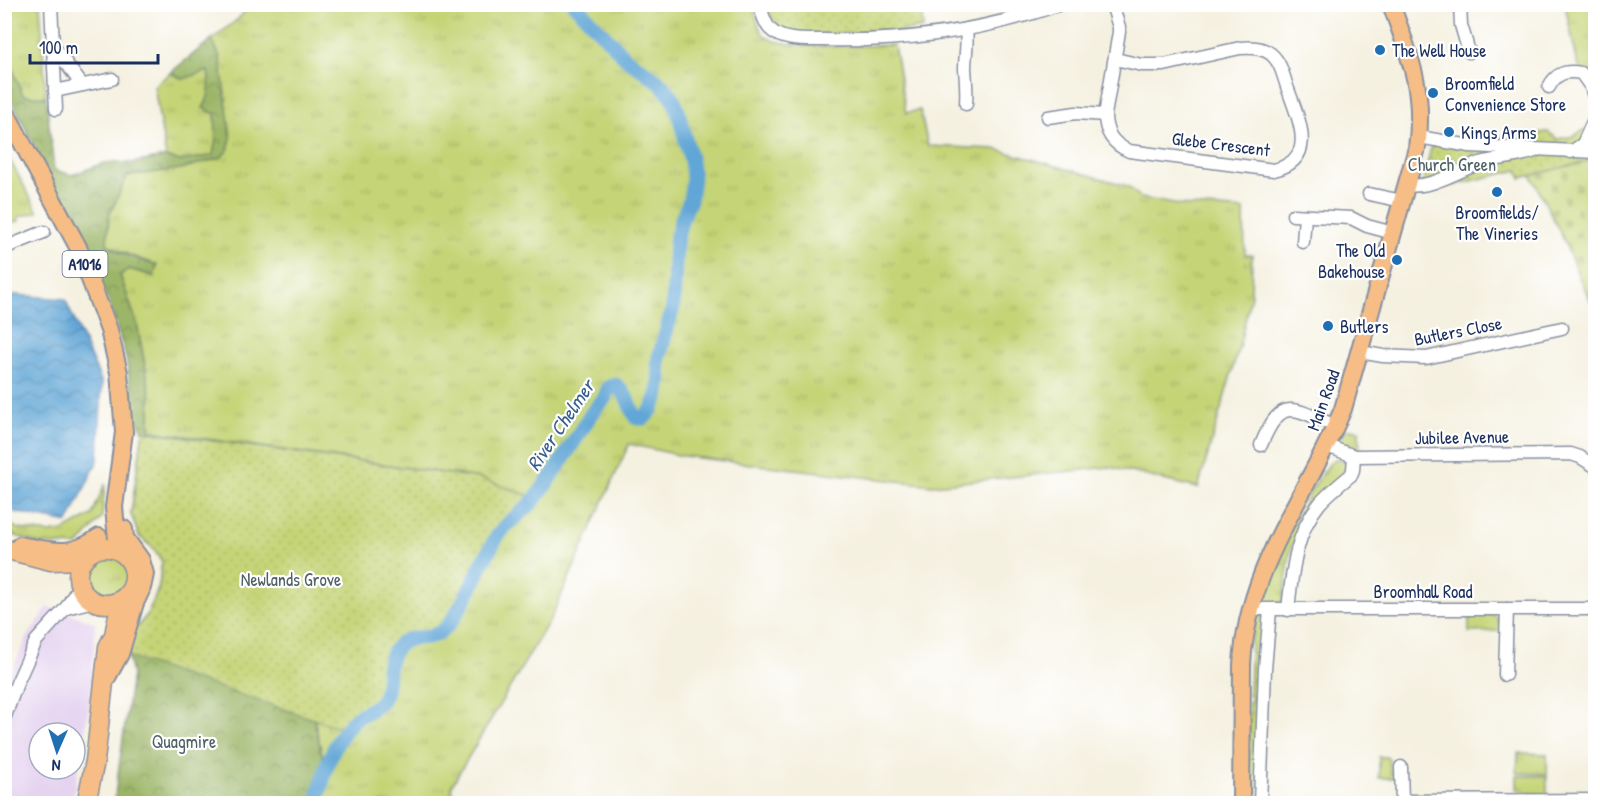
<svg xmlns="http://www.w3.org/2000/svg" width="1600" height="808" font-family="'Patrick Hand',sans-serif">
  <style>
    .built { fill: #e5d3f0; fill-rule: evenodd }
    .grass { fill: url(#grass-tufts); stroke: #70826a; stroke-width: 1.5 }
    .forest { fill: url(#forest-crowns); stroke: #5c7262; stroke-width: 1.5 }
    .cemetery { fill: url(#cemetery-stones); stroke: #70826a; stroke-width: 1.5 }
    .park { fill: url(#park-dots); stroke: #70826a; stroke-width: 1.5 }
    .water { fill: url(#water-waves); stroke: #3e6a9a; stroke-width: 1.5 }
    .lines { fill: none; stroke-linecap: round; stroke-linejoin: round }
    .river { stroke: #60a6d6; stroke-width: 15 }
    .minor-casing { stroke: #8890a0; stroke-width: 15 }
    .major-casing { stroke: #8890a0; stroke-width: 20 }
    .highway-casing { stroke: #8890a0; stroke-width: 21 }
    .minor { stroke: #fff; stroke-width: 12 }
    .major { stroke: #f6be86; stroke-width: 16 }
    .highway { stroke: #f6be86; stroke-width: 18 }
    .poi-dot { fill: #1f6fb2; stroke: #fff; stroke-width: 2 }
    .labels { text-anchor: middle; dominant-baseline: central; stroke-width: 4.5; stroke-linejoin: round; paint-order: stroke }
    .shield { fill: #fff; stroke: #5f6d8e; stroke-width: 1.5 }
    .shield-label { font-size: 16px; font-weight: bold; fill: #1b2f5e }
    .poi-label { font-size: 18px; fill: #1b2f5e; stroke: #fff; text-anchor: start }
    .street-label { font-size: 18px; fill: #1b2f5e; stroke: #fff }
    .park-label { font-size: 18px; fill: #4e6165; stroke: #fff }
    .water-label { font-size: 20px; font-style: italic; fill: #375f8e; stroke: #fff }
  </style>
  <defs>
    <pattern id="grass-tufts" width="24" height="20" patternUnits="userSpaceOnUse" patternTransform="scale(1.5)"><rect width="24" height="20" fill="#c5d476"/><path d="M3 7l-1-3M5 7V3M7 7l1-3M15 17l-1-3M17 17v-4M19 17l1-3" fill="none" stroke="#a9b668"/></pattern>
    <pattern id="forest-crowns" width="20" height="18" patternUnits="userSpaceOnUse" patternTransform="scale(1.5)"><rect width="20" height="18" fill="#9cb667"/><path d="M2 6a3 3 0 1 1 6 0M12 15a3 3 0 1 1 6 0" fill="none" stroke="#7e9458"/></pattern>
    <pattern id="cemetery-stones" width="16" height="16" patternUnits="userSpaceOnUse" patternTransform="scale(1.5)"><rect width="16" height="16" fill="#c5d476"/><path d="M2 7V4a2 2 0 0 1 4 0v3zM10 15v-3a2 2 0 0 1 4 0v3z" fill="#a9b668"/></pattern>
    <pattern id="park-dots" width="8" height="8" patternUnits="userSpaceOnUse" patternTransform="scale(1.5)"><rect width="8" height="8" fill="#c5d476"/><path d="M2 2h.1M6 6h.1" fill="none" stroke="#a9b668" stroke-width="1.8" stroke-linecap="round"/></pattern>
    <pattern id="water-waves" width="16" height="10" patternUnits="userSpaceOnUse" patternTransform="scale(1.5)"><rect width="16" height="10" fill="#60a6d6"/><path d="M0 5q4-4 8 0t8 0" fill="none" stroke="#4e88b1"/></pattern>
  </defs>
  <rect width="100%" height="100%" fill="#fff"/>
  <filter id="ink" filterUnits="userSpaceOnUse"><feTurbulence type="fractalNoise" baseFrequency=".0167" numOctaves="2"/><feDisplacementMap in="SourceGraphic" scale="12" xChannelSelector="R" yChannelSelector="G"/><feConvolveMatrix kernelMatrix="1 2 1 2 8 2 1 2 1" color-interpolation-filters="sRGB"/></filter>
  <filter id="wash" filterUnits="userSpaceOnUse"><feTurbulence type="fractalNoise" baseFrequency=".008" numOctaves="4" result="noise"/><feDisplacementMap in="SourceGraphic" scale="24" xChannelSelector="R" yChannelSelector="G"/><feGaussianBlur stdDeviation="1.35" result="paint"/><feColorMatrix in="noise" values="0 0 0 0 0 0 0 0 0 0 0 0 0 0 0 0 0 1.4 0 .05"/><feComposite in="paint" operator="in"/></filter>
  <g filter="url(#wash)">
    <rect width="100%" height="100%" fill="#f5f1e1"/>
    <!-- built -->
    <path class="built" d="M48 607 95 622 90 701 75 786 71 803H5L4 672 12 671 27 637ZM39 733H75V769H39Z"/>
    <!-- grass -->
    <g class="grass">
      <path d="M753 4C756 14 757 28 764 35 782 52 867 45 894 45L906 113 920 110 928 146 995 149 1128 186 1141 198 1179 205 1244 210 1245 255H1252L1251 295 1239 347 1198 488 1110 467 932 485 683 456 629 444 551 618 452 785 453 803 320 804 327 777 314 719 346 729 360 715 382 699C386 684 385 663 395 650 409 630 428 647 447 627 471 600 480 564 499 534 508 520 523 509 535 498L479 478 149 431 150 392 137 324 120 275 129 269 154 276 157 265 129 255 106 244 109 216 133 163 166 157 154 86 238 19 251 5Z"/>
      <path d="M5 5H40L46 97 23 96 5 49Z"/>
      <path d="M1565 5H1595V97L1592 83 1578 65Z"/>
      <path d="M4 149 38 212 18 217 19 221 5 225Z"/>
      <path d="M1347 429 1359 430 1360 452C1351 450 1343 449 1339 441L1344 430Z"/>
      <path d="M1335 459 1344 460 1349 465 1348 471 1309 513 1291 548 1283 602 1282 603 1262 604 1259 602 1269 569 1312 488 1331 462Z"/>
      <path d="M105 484 102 517 78 546 39 544 5 532V522L19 529 49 533 63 531 92 515Z"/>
      <circle cx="107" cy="575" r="23"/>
      <path d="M1469 614C1486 614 1502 610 1502 631L1469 632Z"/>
      <path d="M1258 616H1265L1261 697 1249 696 1251 640Z"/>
      <path d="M1251 699H1261L1258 803H1249V702H1251Z"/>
      <path d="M1518 753 1547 754V774L1517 773Z"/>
      <path d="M1379 757H1388L1391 772 1396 775V778H1379Z"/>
      <path d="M1517 776H1547V795C1537 795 1528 792 1517 791Z"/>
    </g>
    <!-- forest -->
    <path class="forest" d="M212 39 220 57 231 138 228 150 220 158 180 169 127 176 109 216 107 244 121 253 157 265 154 276 129 269 120 275 137 324 150 392V431L479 478 437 540 485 561C476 580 456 620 440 632 430 641 421 638 409 639 385 642 385 681 382 699L361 715 346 729 314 719 327 777 320 803H114L132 674 128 657 130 635 148 614 159 587 162 561 152 547 139 536 131 514 143 431 135 416 126 357 109 302 83 242 5 88 4 49 23 95 46 97 54 170 72 175 104 163H133L165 157 181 161 213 155 216 138 215 114 203 108C211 95 210 86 208 71L183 79 170 73Z"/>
    <!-- cemetery -->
    <path class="cemetery" d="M1595 159V310L1579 277 1563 238 1531 175Z"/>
    <!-- park -->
    <g class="park">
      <path d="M766 5H921L923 28 892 33 807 34 785 31 774 24Z"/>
      <path d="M1595 123V159L1521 178 1518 170 1454 185 1421 189 1432 144 1548 132 1558 139 1574 136Z"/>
      <path d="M143 431 479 478 536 498C532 503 528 508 524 512 516 520 507 523 500 533 479 562 471 598 448 625 430 645 413 632 399 645 380 662 393 684 381 700 373 713 357 714 346 730L129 657 130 635 148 614 159 587 162 561 152 547 139 536 131 514Z"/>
    </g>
    <!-- water -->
    <path class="water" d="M4 294 65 299 102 383 98 460 68 523 5 510 4 403 7 395 4 391Z"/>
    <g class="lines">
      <!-- river -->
      <path class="river" d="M317 804C323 775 332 742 353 721 361 713 375 710 382 700 393 683 381 662 399 645 414 631 432 646 450 623 470 595 480 564 498 535 507 521 523 514 533 501 556 473 574 440 594 410L604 399 609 387 616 385C631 398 627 405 637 418H644L652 409 657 398 660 381 658 361 673 307 676 241 681 221 690 200 693 178 691 161 678 111 672 96 657 80 627 59 574 4"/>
    </g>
  </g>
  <g filter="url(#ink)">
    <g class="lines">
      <!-- minor casing -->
      <g class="minor-casing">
        <g id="minor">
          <path d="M51 4 56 109"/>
          <path d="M759 4C762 12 764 23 770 29 782 42 807 40 823 40 903 42 984 31 1061 4"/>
          <path d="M1112 4 1119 27V32L1105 115C1105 133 1113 144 1129 151L1274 170C1318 159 1299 121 1289 92 1284 80 1282 63 1271 54 1262 47 1251 47 1240 48L1164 65H1142L1115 59"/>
          <path d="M1460 4 1461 25 1469 52"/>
          <path d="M54 47 82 85"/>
          <path d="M1549 87C1556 73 1566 70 1581 73L1591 87 1596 103"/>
          <path d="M55 91 112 79"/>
          <path d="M966 104C967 91 966 81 965 69 965 56 968 43 966 30"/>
          <path d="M1048 117 1076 113 1105 115"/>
          <path d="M1419 137 1470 146 1596 152"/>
          <path d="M1571 152 1583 144 1596 115"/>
          <path d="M1407 185C1434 189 1459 169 1484 162 1501 158 1518 157 1535 151"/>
          <path d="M1369 194 1402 201"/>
          <path d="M1293 215 1351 218 1367 226 1393 233"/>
          <path d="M1303 242 1305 216"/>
          <path d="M4 248 44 232"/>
          <path d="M1360 352 1383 356 1426 358 1562 328"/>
          <path d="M1261 445C1282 394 1293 409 1336 426"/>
          <path d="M1327 446 1354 456 1571 454 1580 457 1596 467"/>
          <path d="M66 608 94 601"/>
          <path d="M1250 609H1596"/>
          <path d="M1288 610C1292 573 1295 533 1320 503 1329 493 1340 484 1351 475L1353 470 1354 456"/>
          <path d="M1505 675 1507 609"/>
          <path d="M4 719 17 683 36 641 66 608 80 585"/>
          <path d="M1401 767 1402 801"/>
          <path d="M1260 804 1265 669 1270 610"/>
          <path d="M1402 804V801L1596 800"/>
        </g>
      </g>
      <!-- major casing -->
      <g class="major-casing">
        <g id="major">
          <path d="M4 109 78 247 109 330 119 373 124 432 114 507 117 540 122 552"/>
          <path d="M20 545C53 551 70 558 99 537"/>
          <path d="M106 679 120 654 135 603 142 588 145 574 141 560 125 538 124 529"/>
          <path d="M1241 804 1242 665C1247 566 1307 496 1343 409L1417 148C1425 89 1410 58 1391 4"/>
        </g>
      </g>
      <!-- highway casing -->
      <g class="highway-casing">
        <g id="highway">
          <circle cx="106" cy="576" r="28"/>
          <path d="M4 549 51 561 82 560"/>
          <path d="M86 804 95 761 108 647 114 635 121 600"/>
        </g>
      </g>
      <!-- minor -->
      <use href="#minor" class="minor"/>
      <!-- major -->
      <use href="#major" class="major"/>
      <!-- highway -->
      <use href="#highway" class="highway"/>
    </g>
  </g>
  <!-- markers -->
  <g class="poi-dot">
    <circle cx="1380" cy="50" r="6"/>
    <circle cx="1433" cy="93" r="6"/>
    <circle cx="1449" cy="132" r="6"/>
    <circle cx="1497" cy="192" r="6"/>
    <circle cx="1397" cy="260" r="6"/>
    <circle cx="1328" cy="326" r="6"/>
  </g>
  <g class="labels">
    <!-- shield labels -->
    <rect class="shield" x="62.5" y="251" width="45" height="26" rx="4.5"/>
    <g class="shield-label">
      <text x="85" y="264">A1016</text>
    </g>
    <!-- poi labels -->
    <g class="poi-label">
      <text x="1392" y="50">The Well House</text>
      <text x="1445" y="83">Broomfield<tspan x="1445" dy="21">Convenience Store</tspan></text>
      <text x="1461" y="132">Kings Arms</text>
      <text x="1497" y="212" text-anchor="middle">Broomfields/<tspan x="1497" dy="21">The Vineries</tspan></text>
      <text x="1385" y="250" text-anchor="end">The Old<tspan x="1385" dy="21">Bakehouse</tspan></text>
      <text x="1340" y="326">Butlers</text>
    </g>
    <!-- street labels -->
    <g class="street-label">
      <text transform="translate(1221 144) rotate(7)">Glebe Crescent</text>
      <text transform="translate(1458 331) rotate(-11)">Butlers Close</text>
      <text transform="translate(1323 400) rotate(-70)">Main Road</text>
      <text transform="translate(1462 437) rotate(-1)">Jubilee Avenue</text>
      <text x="1423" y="591">Broomhall Road</text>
    </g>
    <!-- park labels -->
    <g class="park-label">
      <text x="1452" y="164">Church Green</text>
      <text x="291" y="579">Newlands Grove</text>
      <text x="184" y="741">Quagmire</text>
    </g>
    <!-- water labels -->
    <g class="water-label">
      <text transform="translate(560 425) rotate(-56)">River Chelmer</text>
    </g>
  </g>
  <!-- margin -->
  <rect width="1600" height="808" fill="none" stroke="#fff" stroke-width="24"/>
  <!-- north arrow -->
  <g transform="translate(57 751) rotate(183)"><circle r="28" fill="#ffffff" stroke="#a4acbf" stroke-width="1.5"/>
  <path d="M0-4.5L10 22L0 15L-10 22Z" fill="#1f6fb2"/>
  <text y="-9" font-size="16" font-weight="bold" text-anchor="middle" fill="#1b2f5e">N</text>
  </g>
  <!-- scale -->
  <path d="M30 54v9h128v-9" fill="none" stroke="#1b2f5e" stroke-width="3"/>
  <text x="39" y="54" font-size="18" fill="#1b2f5e" stroke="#ffffff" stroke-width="4.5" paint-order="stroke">100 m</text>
</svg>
